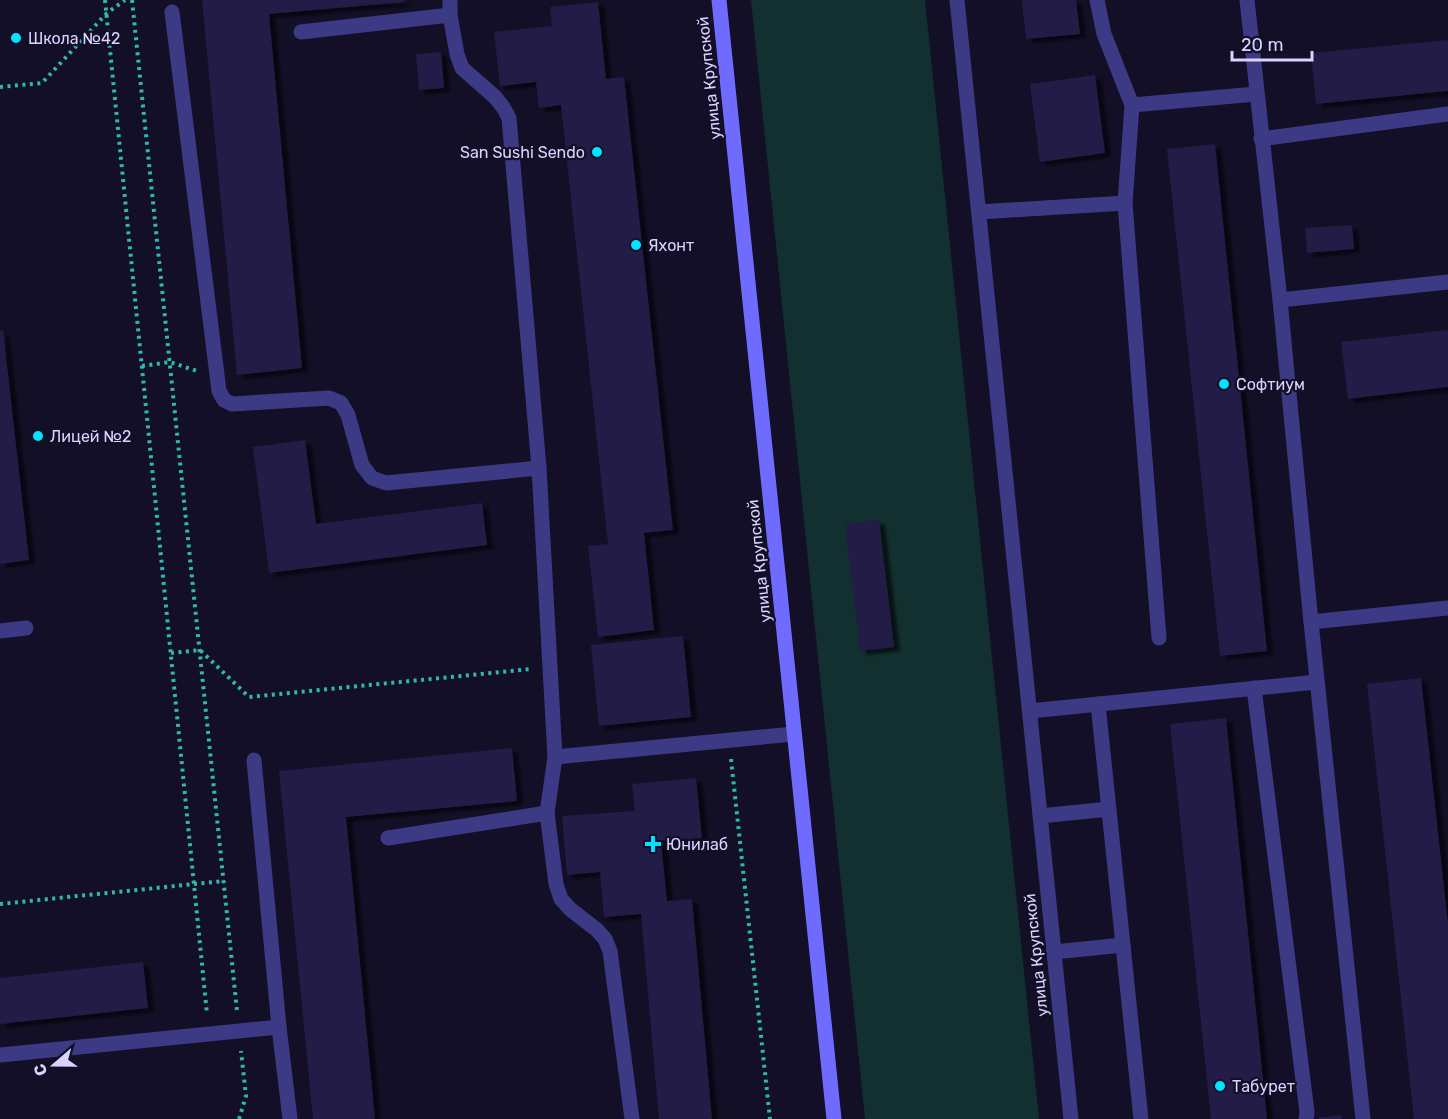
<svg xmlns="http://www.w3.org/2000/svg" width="1448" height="1119" font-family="Rubik,sans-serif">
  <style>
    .green { fill: #12302f }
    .building { fill: #241b47; filter: url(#shadow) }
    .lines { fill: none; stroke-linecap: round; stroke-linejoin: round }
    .path { stroke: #2fb8b0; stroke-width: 4; stroke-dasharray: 3 4.5; stroke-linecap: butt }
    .lane { stroke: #3d3a85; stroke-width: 15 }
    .street { stroke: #3d3a85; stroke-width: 15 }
    .secondary { stroke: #6f6bff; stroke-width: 15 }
    .poi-dot { fill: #00e5ff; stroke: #130f26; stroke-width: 2 }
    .labels { text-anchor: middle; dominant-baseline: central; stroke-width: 4.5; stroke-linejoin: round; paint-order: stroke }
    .poi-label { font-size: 16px; fill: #d9d4ff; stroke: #130f26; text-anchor: start }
    .street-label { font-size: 16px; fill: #d9d4ff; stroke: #130f26 }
  </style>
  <defs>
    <filter id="shadow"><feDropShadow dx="6" dy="4" stdDeviation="1.5" flood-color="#0009"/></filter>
  </defs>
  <rect width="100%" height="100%" fill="#130f26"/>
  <!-- green -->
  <path class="green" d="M751 0H925L1039 1119H865Z"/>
  <!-- building -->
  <g class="building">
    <path d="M202 0H405V2L269 14 302 368 237 375Z"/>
    <path d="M1022 0H1076L1080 34 1026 39Z"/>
    <path d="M598 2 606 79 624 77 673 530 644 533 654 630 598 637 588 546 608 544 561 105 539 108 536 82 500 86 494 32 552 26 550 7Z"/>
    <path d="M1448 40V91L1316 104 1311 53Z"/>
    <path d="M441 52 444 88 419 90 416 54Z"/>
    <path d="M1095 75 1105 153 1040 162 1030 84Z"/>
    <path d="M1215 144 1267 651 1220 656 1167 149Z"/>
    <path d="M1352 225 1354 249 1307 253 1305 228Z"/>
    <path d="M3 330 29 560 0 564V331Z"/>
    <path d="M1448 330V387L1348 399 1341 342Z"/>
    <path d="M305 440 316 524 482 503 487 545 269 573 253 447Z"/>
    <path d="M879 520 894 647 860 651 845 524Z"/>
    <path d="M683 636 691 717 599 726 591 645Z"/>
    <path d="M1421 678 1448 924V1119H1414L1367 684Z"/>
    <path d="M1226 718 1267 1119H1211L1170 724Z"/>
    <path d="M512 748 517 801 346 817 375 1119H313L279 771Z"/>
    <path d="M696 778 702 838 661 841 667 901 692 899 712 1119H659L641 914 604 917 600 872 567 875 562 816 635 811 632 784Z"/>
    <path d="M143 962 148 1008 0 1024V978Z"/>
    <path d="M1341 1115 1342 1119H1319L1318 1118Z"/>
  </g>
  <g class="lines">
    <!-- path -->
    <g class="path">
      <path d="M105 0 207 1014"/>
      <path d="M132 0 237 1011"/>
      <path d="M0 87 42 83 107 13 125 0"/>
      <path d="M142 366 170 362 197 371"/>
      <path d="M171 653 200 650 249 697 531 669"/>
      <path d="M731 759 770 1119"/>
      <path d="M0 904 224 881"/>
      <path d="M239 1119 246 1096 241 1051"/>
    </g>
    <!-- lane -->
    <g class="lane">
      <path d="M450 0V15L457 54 462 68 495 97 503 107 509 118 539 468 555 757 547 813 556 884 561 899 570 909 597 930 605 939 610 951 632 1119"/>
      <path d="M1247 0 1280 300 1311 622 1363 1119"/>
      <path d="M172 12 219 391 224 400 232 404 329 398 341 403 348 415 362 465 372 478 386 483 539 468"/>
      <path d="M301 32 450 15"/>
      <path d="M1132 105 1256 94"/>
      <path d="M1261 139 1448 114"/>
      <path d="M1125 203 1159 638"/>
      <path d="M979 212 1125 203 1132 105 1104 34 1097 0"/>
      <path d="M1280 300 1448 282"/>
      <path d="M1311 622 1448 608"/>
      <path d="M0 631 26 628"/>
      <path d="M1254 688 1307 1112 1306 1119"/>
      <path d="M1098 704 1141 1119"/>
      <path d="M1030 711 1317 682"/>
      <path d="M555 757 794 734"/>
      <path d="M254 760 279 1027 290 1119"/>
      <path d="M1040 816 1109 809"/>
      <path d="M388 838 547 813"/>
      <path d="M1054 952 1123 945"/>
      <path d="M0 1055 279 1027"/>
    </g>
    <!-- street -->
    <path class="street" d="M957 0 1071 1119"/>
    <!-- secondary -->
    <path class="secondary" d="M719 0 834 1119"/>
  </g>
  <!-- markers -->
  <g class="poi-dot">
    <circle cx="16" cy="38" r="6"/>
    <circle cx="597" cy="152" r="6"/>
    <circle cx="636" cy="245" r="6"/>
    <circle cx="1224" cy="384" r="6"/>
    <circle cx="38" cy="436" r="6"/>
    <path d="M650 835h6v6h6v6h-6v6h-6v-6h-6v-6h6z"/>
    <circle cx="1220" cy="1086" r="6"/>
  </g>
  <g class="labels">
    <!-- poi labels -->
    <g class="poi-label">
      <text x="28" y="38">Школа №42</text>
      <text x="585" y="152" text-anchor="end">San Sushi Sendo</text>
      <text x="648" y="245">Яхонт</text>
      <text x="1236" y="384">Софтиум</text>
      <text x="50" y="436">Лицей №2</text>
      <text x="666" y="844">Юнилаб</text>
      <text x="1232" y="1086">Табурет</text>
    </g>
    <!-- street labels -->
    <g class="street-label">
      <text transform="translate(709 78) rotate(-96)">улица Крупской</text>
      <text transform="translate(759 561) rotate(-96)">улица Крупской</text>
      <text transform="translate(1036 955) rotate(-96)">улица Крупской</text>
    </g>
  </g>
  <!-- north arrow -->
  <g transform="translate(54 1065) rotate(250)" stroke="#130f26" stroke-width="4.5" paint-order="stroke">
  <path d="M0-4.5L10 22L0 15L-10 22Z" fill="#d9d4ff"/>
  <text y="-9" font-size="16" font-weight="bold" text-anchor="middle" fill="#d9d4ff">С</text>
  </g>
  <!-- scale -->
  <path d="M1232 51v9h80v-9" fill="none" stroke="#d9d4ff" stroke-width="3"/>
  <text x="1241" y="51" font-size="18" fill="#d9d4ff" stroke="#130f26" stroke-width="4.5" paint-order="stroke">20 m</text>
</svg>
